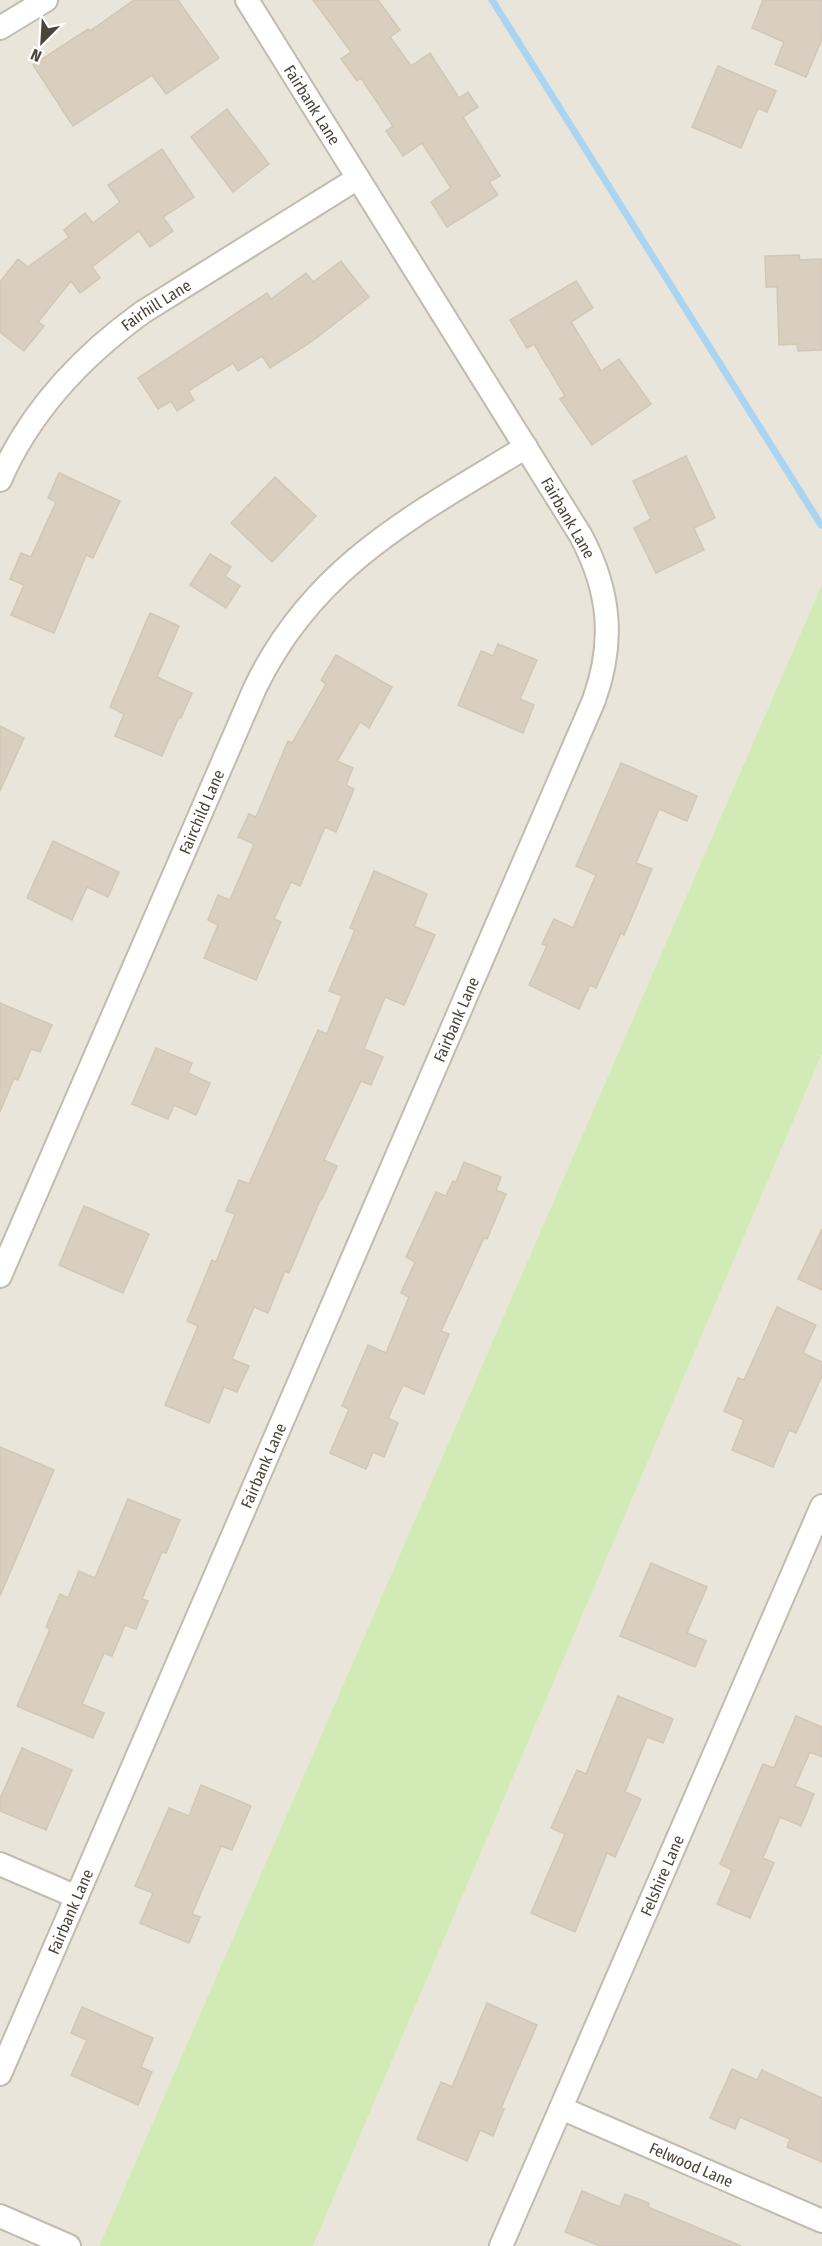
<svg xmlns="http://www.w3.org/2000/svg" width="822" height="2246" font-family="'Fira Sans Condensed',sans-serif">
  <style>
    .residential { fill: #eae5da }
    .green { fill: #d2eab5 }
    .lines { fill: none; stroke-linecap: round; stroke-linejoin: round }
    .stream { stroke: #a9d4f2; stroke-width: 7 }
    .building { fill: #d8cfc1; stroke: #d3c7b4; stroke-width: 1.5 }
    .minor-casing { stroke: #c2bbae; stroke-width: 26 }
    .minor { stroke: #fff; stroke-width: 22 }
    .labels { text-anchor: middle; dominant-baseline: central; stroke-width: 4.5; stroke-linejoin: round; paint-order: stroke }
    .street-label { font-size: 16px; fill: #4b4439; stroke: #fff }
  </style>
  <rect width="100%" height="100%" fill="#f6f3ec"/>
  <!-- residential -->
  <g class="residential">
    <path d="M0 0H822V584L99 2246H0Z"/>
    <path d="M822 1054V2246H313Z"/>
  </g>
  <!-- green -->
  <path class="green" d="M822 584V1054L313 2246H99Z"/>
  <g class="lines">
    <!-- stream -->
    <path class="stream" d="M492 0 821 525"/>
  </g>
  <!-- building -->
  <g class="building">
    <path d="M134 0H178L219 58 166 94 152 75 73 126 33 65 88 29 90 31Z"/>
    <path d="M313 0H378L400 30 390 37 411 66 430 53 459 98 468 92 478 107 463 117 500 176 489 182 498 195 447 227 431 202 451 188 422 143 403 156 386 131 393 126 361 78 357 81 341 59 351 52Z"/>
    <path d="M763 0H822V39L806 77 775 64 784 42 752 28Z"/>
    <path d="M718 66 776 91 767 112 758 108 741 148 692 127Z"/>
    <path d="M227 109 269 164 233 192 191 137Z"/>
    <path d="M162 149 194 197 163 217 173 231 150 247 139 231 92 267 100 278 80 293 71 281 38 322 44 326 24 351 0 332V282L18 259 28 267 69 237 64 230 85 213 93 223 120 202 108 185Z"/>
    <path d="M799 255 800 260 822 259V350L798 351 797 344 779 345 777 287H766L765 256Z"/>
    <path d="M341 261 369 297 311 342 270 368 262 356 238 371 233 363 188 391 194 400 177 411 171 401 158 409 138 378 267 293 271 299 306 273 313 282Z"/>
    <path d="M576 281 593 308 571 322 601 371 619 359 651 404 592 445 560 399 565 396 534 344 527 348 510 320Z"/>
    <path d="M686 456 715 518 694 528 704 550 656 573 634 528 651 519 633 481Z"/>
    <path d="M59 473 120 501 93 558 86 555 54 633 11 615 24 585 10 579 21 553 31 557 56 502 48 498Z"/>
    <path d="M275 477 316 516 272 562 231 523Z"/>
    <path d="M210 554 231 567 225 576 240 586 226 608 190 585Z"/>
    <path d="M150 613 179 626 157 677 192 693 181 718 179 717 162 756 115 736 124 714 110 707Z"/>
    <path d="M498 644 537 660 520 699 534 705 523 733 458 705 481 651 493 656Z"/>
    <path d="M336 655 392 687 369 728 360 722 337 761 353 768 346 785 354 789 336 832 325 827 300 886 291 882 274 919 281 922 256 980 204 958 218 925 208 920 218 895 230 900 254 844 238 837 249 814 256 817 288 741 292 743 326 684 321 680Z"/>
    <path d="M0 726 24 738 0 791Z"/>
    <path d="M621 763 697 796 687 821 659 809 636 863 652 869 624 935 621 933 596 988 590 985 579 1009 529 985 547 946 542 944 554 919 573 928 596 875 576 866Z"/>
    <path d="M53 841 119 872 108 897 87 887 72 920 27 898Z"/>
    <path d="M374 871 427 894 414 926 435 935 404 1005 385 997 364 1049 383 1057 371 1085 361 1081 324 1160 337 1166 322 1199 321 1198 289 1273 285 1271 268 1313 254 1307 232 1359 249 1366 237 1392 224 1387 209 1423 165 1405 198 1326 187 1321 212 1260 216 1262 235 1214 226 1211 239 1180 249 1184 318 1030 327 1034 342 996 329 991 355 930 350 928Z"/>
    <path d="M0 1003 52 1025 40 1052 31 1049 18 1080 14 1078 0 1112Z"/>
    <path d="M156 1048 192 1063 188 1073 210 1083 196 1115 174 1105 168 1119 132 1104Z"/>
    <path d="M464 1162 501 1177 496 1190 506 1194 487 1239 484 1238 441 1331 449 1334 424 1394 403 1385 388 1418 398 1423 384 1457 373 1452 366 1469 330 1453 349 1409 342 1406 368 1345 386 1353 409 1297 401 1293 415 1262 406 1257 436 1192 446 1196 453 1181 456 1182Z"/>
    <path d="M84 1206 149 1234 123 1293 59 1265Z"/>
    <path d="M822 1229V1290L798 1279Z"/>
    <path d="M777 1307 816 1325 803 1353 822 1362V1376L796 1433 789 1430 773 1467 732 1450 744 1420 724 1411 738 1378 744 1380Z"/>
    <path d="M0 1447 54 1470 0 1596Z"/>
    <path d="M128 1499 180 1520 166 1553 162 1552 142 1599 148 1601 136 1629 125 1625 112 1656 104 1653 82 1704 104 1713 93 1738 17 1706 50 1629 46 1627 60 1594 68 1598 79 1571 95 1578Z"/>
    <path d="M651 1563 707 1587 687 1633 706 1641 695 1667 620 1636Z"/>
    <path d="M618 1696 673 1719 663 1743 647 1737 625 1792 641 1799 615 1857 607 1853 575 1932 531 1913 565 1834 551 1828 577 1770 586 1774Z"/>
    <path d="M796 1716 822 1727V1757L810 1752 795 1786 814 1794 801 1826 780 1817 763 1858 774 1863 750 1918 717 1904 732 1870 720 1864 763 1764 774 1768Z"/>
    <path d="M22 1748 72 1770 46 1830 0 1811V1799Z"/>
    <path d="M201 1785 251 1806 232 1850 221 1846 192 1914 200 1917 189 1943 140 1923 153 1893 135 1886 169 1808 189 1816Z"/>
    <path d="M487 2003 537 2025 501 2108 504 2109 493 2136 480 2130 467 2161 417 2139 441 2082 452 2087Z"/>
    <path d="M82 2007 153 2038 141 2067 152 2072 138 2105 71 2075 87 2040 71 2033Z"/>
    <path d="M732 2069 757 2080 762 2070 822 2098V2162L787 2147 790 2139 740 2117 735 2129 710 2118Z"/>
    <path d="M582 2191 620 2207 625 2194 649 2203 648 2207 741 2246H600L565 2232Z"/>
  </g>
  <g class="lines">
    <!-- minor casing -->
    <g class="minor-casing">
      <g id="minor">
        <path d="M0 28 46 0"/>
        <path id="s1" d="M0 480C30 411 82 356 143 312L358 178"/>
        <path id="s2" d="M0 1276 255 688C314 565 415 515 526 447"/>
        <path d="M0 1864 77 1897"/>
        <path id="s3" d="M0 2074 594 700C615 641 610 591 581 536L247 0"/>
        <path id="s4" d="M561 2108 822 2221"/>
        <path d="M0 2216 69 2246"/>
        <path id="s5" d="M501 2246 822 1506"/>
      </g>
    </g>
    <!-- minor -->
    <use href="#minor" class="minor"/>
  </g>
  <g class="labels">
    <!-- street labels -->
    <g class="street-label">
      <text transform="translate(312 105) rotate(58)">Fairbank Lane</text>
      <text stroke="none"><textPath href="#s1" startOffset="238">Fairhill Lane</textPath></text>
      <text transform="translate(568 518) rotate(60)">Fairbank Lane</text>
      <text stroke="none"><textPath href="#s2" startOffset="506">Fairchild Lane</textPath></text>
      <text stroke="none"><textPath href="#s3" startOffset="1149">Fairbank Lane</textPath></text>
      <text stroke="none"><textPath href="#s3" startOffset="663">Fairbank Lane</textPath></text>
      <text stroke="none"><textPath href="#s5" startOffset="404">Felshire Lane</textPath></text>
      <text stroke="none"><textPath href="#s3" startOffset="177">Fairbank Lane</textPath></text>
      <text stroke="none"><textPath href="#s4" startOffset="142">Felwood Lane</textPath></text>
    </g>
  </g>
  <!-- north arrow -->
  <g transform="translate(42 42) rotate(204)" stroke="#ffffff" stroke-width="4.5" paint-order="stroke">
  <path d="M0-4.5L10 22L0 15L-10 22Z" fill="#4b4439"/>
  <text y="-9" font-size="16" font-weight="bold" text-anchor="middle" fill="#4b4439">N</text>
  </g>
</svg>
